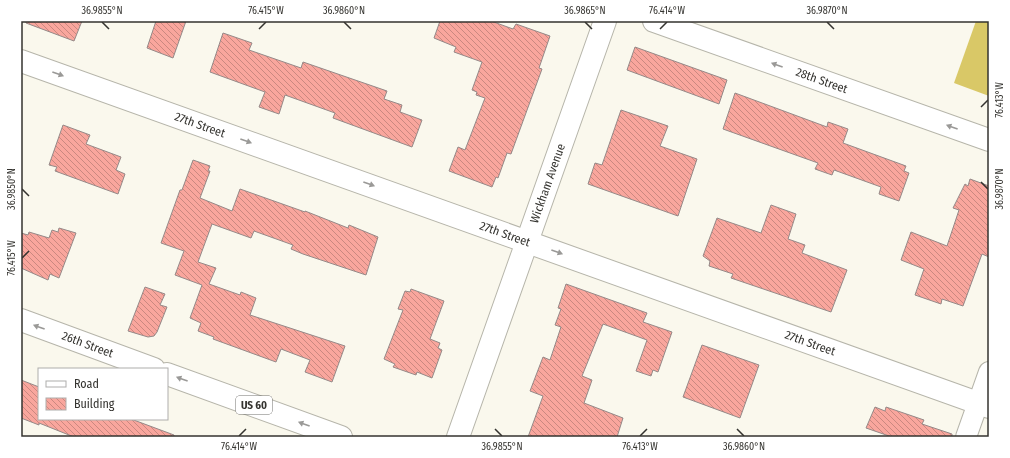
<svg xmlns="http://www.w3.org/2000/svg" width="1010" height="458" font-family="'Fira Sans Condensed',sans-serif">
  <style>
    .green { fill: #d9c867 }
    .building { fill: url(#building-back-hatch); stroke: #958988 }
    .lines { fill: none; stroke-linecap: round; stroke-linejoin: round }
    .street-casing { stroke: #b6b5aa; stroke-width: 22 }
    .secondary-casing { stroke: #b6b5aa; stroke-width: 24 }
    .primary-casing { stroke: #b6b5aa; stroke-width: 24 }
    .street { stroke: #fff; stroke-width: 20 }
    .secondary { stroke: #fff; stroke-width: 22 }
    .primary { stroke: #fff; stroke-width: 22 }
    .oneway { fill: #9a9997 }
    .ticks { fill: none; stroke: #34332f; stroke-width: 1.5 }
    .labels { text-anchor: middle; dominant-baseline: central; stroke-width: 4; stroke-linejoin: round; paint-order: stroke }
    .shield { fill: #fff; stroke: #71706d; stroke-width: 1 }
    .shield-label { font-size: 11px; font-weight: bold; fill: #34332f }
    .street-label { font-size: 12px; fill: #34332f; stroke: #fff }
    .neatline { fill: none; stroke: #34332f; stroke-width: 1.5 }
    .ticks-label { font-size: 10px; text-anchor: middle; fill: #34332f }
  </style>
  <defs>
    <pattern id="building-back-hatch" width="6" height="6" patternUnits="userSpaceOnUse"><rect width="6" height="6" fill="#f9a69d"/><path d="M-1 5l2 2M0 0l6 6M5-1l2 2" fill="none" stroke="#ca8880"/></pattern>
  </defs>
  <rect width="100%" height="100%" fill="#faf8ed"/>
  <!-- green -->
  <path class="green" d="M976 21H989V96L954 83Z"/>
  <!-- building -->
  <g class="building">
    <path d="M26 21H82L74 41 26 23Z"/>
    <path d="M156 21H186L173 58 147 48Z"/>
    <path d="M440 21H491L513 29 516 24 550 36 539 68 542 69 511 154 507 153 498 178 496 177 492 187 449 171 458 147 465 150 485 98 476 95 477 92 472 90 482 62 454 52 456 47 434 38Z"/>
    <path d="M223 33 252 43 249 50 301 68 303 62 387 91 384 99 402 105 400 112 422 120 412 147 333 118 335 113 285 95 279 114 259 107 265 92 210 72Z"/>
    <path d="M635 47 727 80 719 104 627 70Z"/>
    <path d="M735 93 827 127 828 122 848 129 843 143 906 166 904 171 909 173 899 201 879 194 881 187 834 170 832 175 815 169 818 163 723 129Z"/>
    <path d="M621 110 668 126 660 146 697 159 678 216 588 184 595 163 602 165Z"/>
    <path d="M63 125 90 135 86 144 121 157 116 170 125 174 118 194 55 171 57 167 49 165Z"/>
    <path d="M193 160 210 166 208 171H210L200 198 232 211 240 189 305 212V211L348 228 349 225 378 237 366 275 303 254 291 249 293 245 254 231 251 238 212 224 198 262 216 268 209 284 240 295 241 292 256 298 250 315 345 346 332 382 305 372 310 360 281 349 276 362 213 339 214 337 198 331 201 323 190 318 202 285 175 275 184 251 161 243 180 190H182Z"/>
    <path d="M970 179 989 186V257L982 254 963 306 942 299 941 304 915 295 924 269 901 260 911 232 947 246 959 210 953 208 965 184 968 186Z"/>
    <path d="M771 205 796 214 788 239 805 245 802 253 847 270 831 312 731 278 733 274 709 266 710 261 703 256 717 218 761 233Z"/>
    <path d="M59 228 76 233 59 278 50 274 48 280 21 268V233L28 235 29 232 49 238 52 230 58 232Z"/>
    <path d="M566 284 647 313 643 322 672 332 658 372 653 370 651 376 636 371 647 340 603 324 582 376 592 380 584 403 623 418 617 437H528L543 396 530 391 543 357 550 360 561 327 555 325 561 309 558 308Z"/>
    <path d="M145 287 165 294 160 305 167 307 157 332 154 336 148 337 128 331Z"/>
    <path d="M411 289 444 301 430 339 440 343 438 348 442 350 432 378 417 372 416 375 393 367 395 364 384 359 403 310 398 309 405 291 410 292Z"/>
    <path d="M702 345 759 365 740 418 683 397Z"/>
    <path d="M21 380 39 387V419H131L174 435V437H74L39 423V425L21 418Z"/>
    <path d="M875 407 885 411 886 407 924 420 922 424 952 434V437H892L866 428Z"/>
  </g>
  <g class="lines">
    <!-- street casing -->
    <g class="street-casing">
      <path id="street" d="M966 437 989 372"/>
    </g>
    <!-- secondary casing -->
    <g class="secondary-casing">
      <g id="secondary">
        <path id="s1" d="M654 21 989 140"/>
        <path id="s2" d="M21 61 989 407"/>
        <path id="s3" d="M458 437 605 21"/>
      </g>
    </g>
    <!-- primary casing -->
    <g class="primary-casing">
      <g id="primary">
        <path id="s4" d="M21 320 154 369"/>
        <path d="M167 374 341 437"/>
      </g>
    </g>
    <!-- street -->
    <use href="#street" class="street"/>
    <!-- secondary -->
    <use href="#secondary" class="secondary"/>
    <!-- primary -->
    <use href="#primary" class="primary"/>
  </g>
  <!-- one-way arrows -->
  <defs><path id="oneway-solid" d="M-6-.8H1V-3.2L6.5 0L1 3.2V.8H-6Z"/></defs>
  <g class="oneway">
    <use href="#oneway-solid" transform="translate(777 65) rotate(-160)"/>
    <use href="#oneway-solid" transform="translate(58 74) rotate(20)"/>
    <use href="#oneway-solid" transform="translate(952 127) rotate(-160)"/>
    <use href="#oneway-solid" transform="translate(246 141) rotate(20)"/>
    <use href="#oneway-solid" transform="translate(369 184) rotate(20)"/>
    <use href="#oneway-solid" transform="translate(557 252) rotate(20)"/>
    <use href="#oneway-solid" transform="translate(39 327) rotate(-160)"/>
    <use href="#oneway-solid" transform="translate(182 379) rotate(-160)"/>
    <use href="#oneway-solid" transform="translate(304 424) rotate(-160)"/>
  </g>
  <!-- ticks -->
  <path class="ticks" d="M102 22 109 29M344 22 351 29M585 22 592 29M827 22 834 29M259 29 266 22M660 29 667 22M981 107 988 100M981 182 988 189M22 189 29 196M22 258 29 251M495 429 502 436M737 429 744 436M239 436 246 429M640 436 647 429"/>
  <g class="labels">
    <!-- shield labels -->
    <rect class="shield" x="236" y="396" width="36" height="18" rx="3"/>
    <g class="shield-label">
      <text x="254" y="405">US 60</text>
    </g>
    <!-- street labels -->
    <g class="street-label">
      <text stroke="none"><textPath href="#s1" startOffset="178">28th Street</textPath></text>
      <text stroke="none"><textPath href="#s2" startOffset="190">27th Street</textPath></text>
      <text stroke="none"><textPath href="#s3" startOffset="269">Wickham Avenue</textPath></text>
      <text stroke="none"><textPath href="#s2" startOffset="514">27th Street</textPath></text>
      <text stroke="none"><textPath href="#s2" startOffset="838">27th Street</textPath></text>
      <text stroke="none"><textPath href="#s4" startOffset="71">26th Street</textPath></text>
    </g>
  </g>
  <!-- border -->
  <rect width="1010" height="458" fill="none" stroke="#ffffff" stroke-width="44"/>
  <!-- legend -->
  <rect x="38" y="368" width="130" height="52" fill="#ffffff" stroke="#aeadac"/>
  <rect x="46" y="381" width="20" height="6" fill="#ffffff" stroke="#aeadac"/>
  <text x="74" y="388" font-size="12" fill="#34332f">Road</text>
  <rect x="46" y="398" width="20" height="12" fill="url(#building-back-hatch)" stroke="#aeadac"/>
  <text x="74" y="408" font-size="12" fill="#34332f">Building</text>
  <rect x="22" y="22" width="966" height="414" class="neatline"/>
  <g class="ticks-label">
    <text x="102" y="14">36.9855°N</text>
    <text x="266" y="14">76.415°W</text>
    <text x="344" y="14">36.9860°N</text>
    <text x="585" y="14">36.9865°N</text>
    <text x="667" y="14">76.414°W</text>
    <text x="827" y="14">36.9870°N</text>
    <text transform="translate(999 100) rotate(-90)" y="4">76.413°W</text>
    <text transform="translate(999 189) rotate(-90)" y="4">36.9870°N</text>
    <text transform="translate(11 189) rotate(-90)" y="4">36.9850°N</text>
    <text transform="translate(11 258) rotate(-90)" y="4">76.415°W</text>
    <text x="239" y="450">76.414°W</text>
    <text x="502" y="450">36.9855°N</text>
    <text x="640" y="450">76.413°W</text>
    <text x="744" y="450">36.9860°N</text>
  </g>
</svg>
